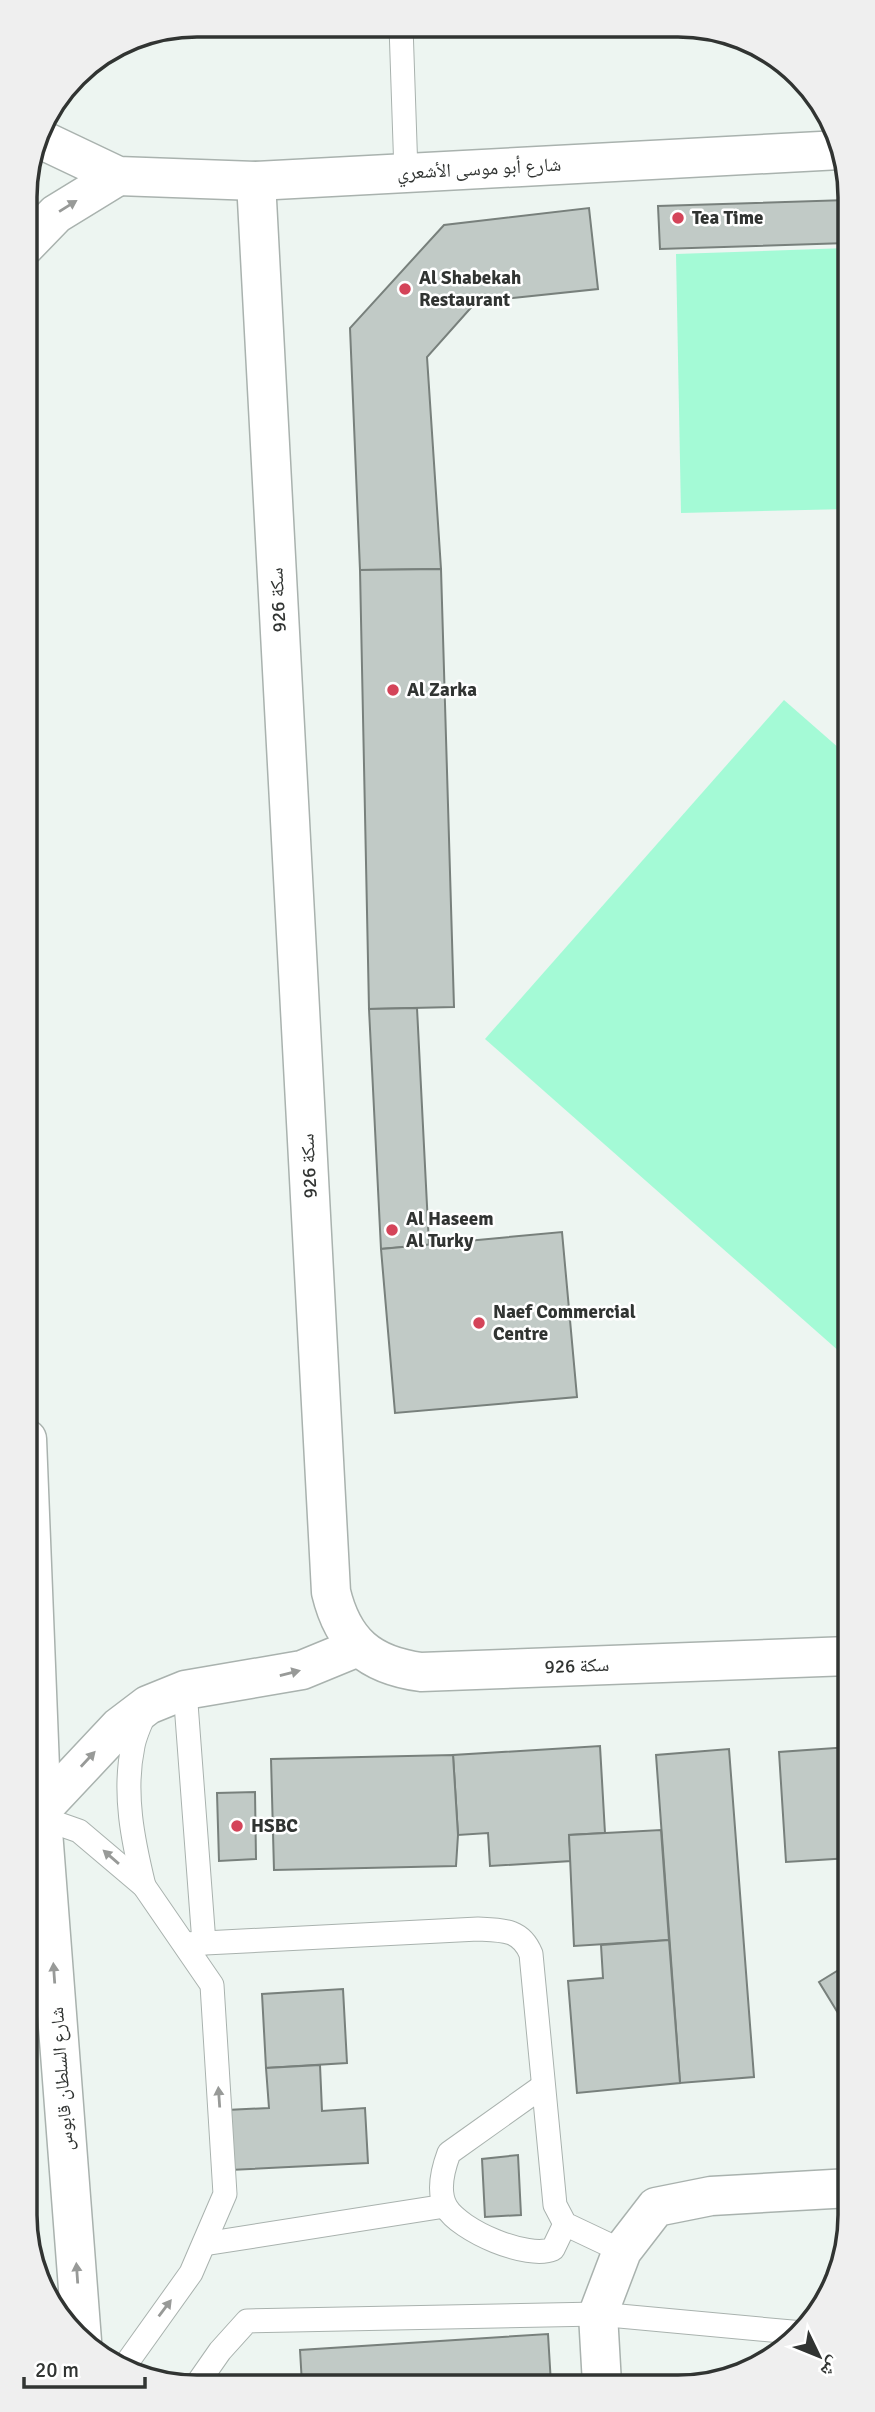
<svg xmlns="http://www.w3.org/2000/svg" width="875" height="2412" font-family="Signika,'Noto Naskh Arabic',sans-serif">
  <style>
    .green { fill: #a4fad6 }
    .building { fill: #c1cac6; stroke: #78807c; stroke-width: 2 }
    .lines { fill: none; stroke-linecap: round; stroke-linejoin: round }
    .service-casing { stroke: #a9b2ae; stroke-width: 25 }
    .minor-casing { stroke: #a9b2ae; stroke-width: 41 }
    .tertiary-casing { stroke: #a9b2ae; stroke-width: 41 }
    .trunk-casing { stroke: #a9b2ae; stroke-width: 41 }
    .service { stroke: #fff; stroke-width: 23 }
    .minor { stroke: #fff; stroke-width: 38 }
    .tertiary { stroke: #fff; stroke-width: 38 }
    .trunk { stroke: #fff; stroke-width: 38 }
    .oneway { fill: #989a98 }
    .poi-dot { fill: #d44459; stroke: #fff; stroke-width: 2.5 }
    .labels { text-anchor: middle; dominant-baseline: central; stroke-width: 5; stroke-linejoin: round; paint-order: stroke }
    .street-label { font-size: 19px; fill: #313432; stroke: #fff }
    .poi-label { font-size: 19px; font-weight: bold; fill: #313432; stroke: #fff; text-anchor: start }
    .rim { fill: none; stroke: #313432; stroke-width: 3.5 }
  </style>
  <rect width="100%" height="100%" fill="#edf5f1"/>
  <!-- green -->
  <g class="green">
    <path d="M847 248 848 509 681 513 676 254Z"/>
    <path d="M784 700 848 756 849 1360 485 1039Z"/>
  </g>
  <!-- building -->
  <g class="building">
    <path d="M847 200V243L660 249 658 206Z"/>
    <path d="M589 208 598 289 476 302 427 357 441 569 360 570 350 328 444 225Z"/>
    <path d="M441 569 454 1007 369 1009 360 570Z"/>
    <path d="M417 1008 429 1245 381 1249 369 1009Z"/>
    <path d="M562 1232 577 1397 395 1413 381 1249Z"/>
    <path d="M600 1746 605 1833 569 1835 571 1861 490 1866 488 1833 458 1835 453 1755Z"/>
    <path d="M849 1747 850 1858 786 1862 779 1752Z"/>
    <path d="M729 1749 754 2077 680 2083 656 1755Z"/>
    <path d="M453 1755 458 1835 456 1866 274 1870 271 1759Z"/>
    <path d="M255 1792 256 1859 219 1861 217 1793Z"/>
    <path d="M661 1830 669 1940 574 1946 569 1835Z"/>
    <path d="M669 1940 680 2083 577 2093 568 1981 603 1978 601 1945Z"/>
    <path d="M850 1963V2030L849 2031 819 1982Z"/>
    <path d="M343 1989 347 2063 266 2068 262 1994Z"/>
    <path d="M320 2065 322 2111 365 2108 368 2163 230 2170 227 2110 269 2108 266 2068Z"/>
    <path d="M518 2155 521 2215 485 2217 482 2159Z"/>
    <path d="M548 2334 551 2384H302L300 2350Z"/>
  </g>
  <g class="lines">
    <!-- service casing -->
    <g class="service-casing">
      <g id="service">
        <path d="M401 26 406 173"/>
        <path d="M185 1690 204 1943"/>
        <path d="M42 1818 79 1831 144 1886 212 1985 225 2194 191 2273 126 2364"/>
        <path d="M144 1886C133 1841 123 1793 133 1746 135 1735 141 1722 146 1711"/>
        <path d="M185 1944 478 1929C502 1930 521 1929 531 1954L555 2205 565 2224 622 2251"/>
        <path d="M543 2086 449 2153C443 2169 437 2191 446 2207 460 2231 528 2260 553 2249L565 2224"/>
        <path d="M204 2244 445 2206"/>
        <path d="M197 2384 220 2351 247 2321 598 2314 803 2333"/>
      </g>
    </g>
    <!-- minor casing -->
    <g class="minor-casing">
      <g id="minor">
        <path d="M256 181 331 1592C343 1642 369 1665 421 1672L849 1656"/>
        <path d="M602 2384 598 2314 622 2251 656 2207 711 2196 850 2188"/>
      </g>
    </g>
    <!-- tertiary casing -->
    <g class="tertiary-casing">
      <g id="tertiary">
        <path d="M38 138 118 176 256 181 840 150"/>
        <path d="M25 246 56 214 118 176"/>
      </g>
    </g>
    <!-- trunk casing -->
    <g class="trunk-casing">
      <g id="trunk">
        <path d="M27 1439 42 1818 82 2341"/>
        <path d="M42 1809 119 1727 148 1705 185 1690 302 1670 358 1647"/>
      </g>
    </g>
    <!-- service -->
    <use href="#service" class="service"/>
    <!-- minor -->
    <use href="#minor" class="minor"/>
    <!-- tertiary -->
    <use href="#tertiary" class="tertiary"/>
    <!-- trunk -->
    <use href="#trunk" class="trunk"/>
  </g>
  <!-- one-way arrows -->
  <defs><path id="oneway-solid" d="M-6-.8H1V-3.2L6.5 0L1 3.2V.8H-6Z" transform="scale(1.75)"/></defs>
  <g class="oneway">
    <use href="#oneway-solid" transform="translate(68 206) rotate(-32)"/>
    <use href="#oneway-solid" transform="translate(290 1673) rotate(-14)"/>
    <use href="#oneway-solid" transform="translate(88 1759) rotate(-47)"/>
    <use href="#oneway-solid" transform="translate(111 1857) rotate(-139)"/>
    <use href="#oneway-solid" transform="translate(54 1973) rotate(-94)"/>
    <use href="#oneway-solid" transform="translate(219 2097) rotate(-94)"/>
    <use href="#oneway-solid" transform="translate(77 2273) rotate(-94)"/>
    <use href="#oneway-solid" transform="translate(165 2308) rotate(-53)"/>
  </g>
  <!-- markers -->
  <g class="poi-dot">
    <circle cx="678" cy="218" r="7"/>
    <circle cx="405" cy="289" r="7"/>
    <circle cx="393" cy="690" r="7"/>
    <circle cx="392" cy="1230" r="7"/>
    <circle cx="479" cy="1323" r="7"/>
    <circle cx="237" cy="1826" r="7"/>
  </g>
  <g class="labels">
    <!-- street labels -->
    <g class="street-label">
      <text transform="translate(479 169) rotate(-3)">شارع أبو موسى الأشعري</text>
      <text transform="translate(278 600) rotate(-93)">سكة 926</text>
      <text transform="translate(309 1166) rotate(-93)">سكة 926</text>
      <text transform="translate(577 1666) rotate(-2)">سكة 926</text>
      <text transform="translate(62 2079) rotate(-94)">شارع السلطان قابوس</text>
    </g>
    <!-- poi labels -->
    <g class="poi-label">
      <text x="692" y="218">Tea Time</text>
      <text x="419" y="278">Al Shabekah<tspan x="419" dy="22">Restaurant</tspan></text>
      <text x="407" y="690">Al Zarka</text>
      <text x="406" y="1219">Al Haseem<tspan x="406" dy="22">Al Turky</tspan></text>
      <text x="493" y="1312">Naef Commercial<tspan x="493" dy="22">Centre</tspan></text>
      <text x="251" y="1826">HSBC</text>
    </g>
  </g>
  <!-- crop -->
  <path d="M0 0H875V2412H0ZM197 37H678A160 160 0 0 1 838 197V2215A160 160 0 0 1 678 2375H197A160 160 0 0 1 37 2215V197A160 160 0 0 1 197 37Z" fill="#efefef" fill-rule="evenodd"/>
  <path class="rim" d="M197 37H678A160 160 0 0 1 838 197V2215A160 160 0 0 1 678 2375H197A160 160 0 0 1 37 2215V197A160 160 0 0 1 197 37Z"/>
  <!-- north arrow -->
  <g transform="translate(819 2356) rotate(133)" stroke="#ffffff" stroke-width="5" paint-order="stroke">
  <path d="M0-5L12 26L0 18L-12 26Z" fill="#313432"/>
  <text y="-10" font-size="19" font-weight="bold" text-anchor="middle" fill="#313432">ش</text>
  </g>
  <!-- scale -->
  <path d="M24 2377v10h121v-10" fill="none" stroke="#313432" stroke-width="3.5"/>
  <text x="35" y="2377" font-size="21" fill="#313432" stroke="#ffffff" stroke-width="5" paint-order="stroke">20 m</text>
</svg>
